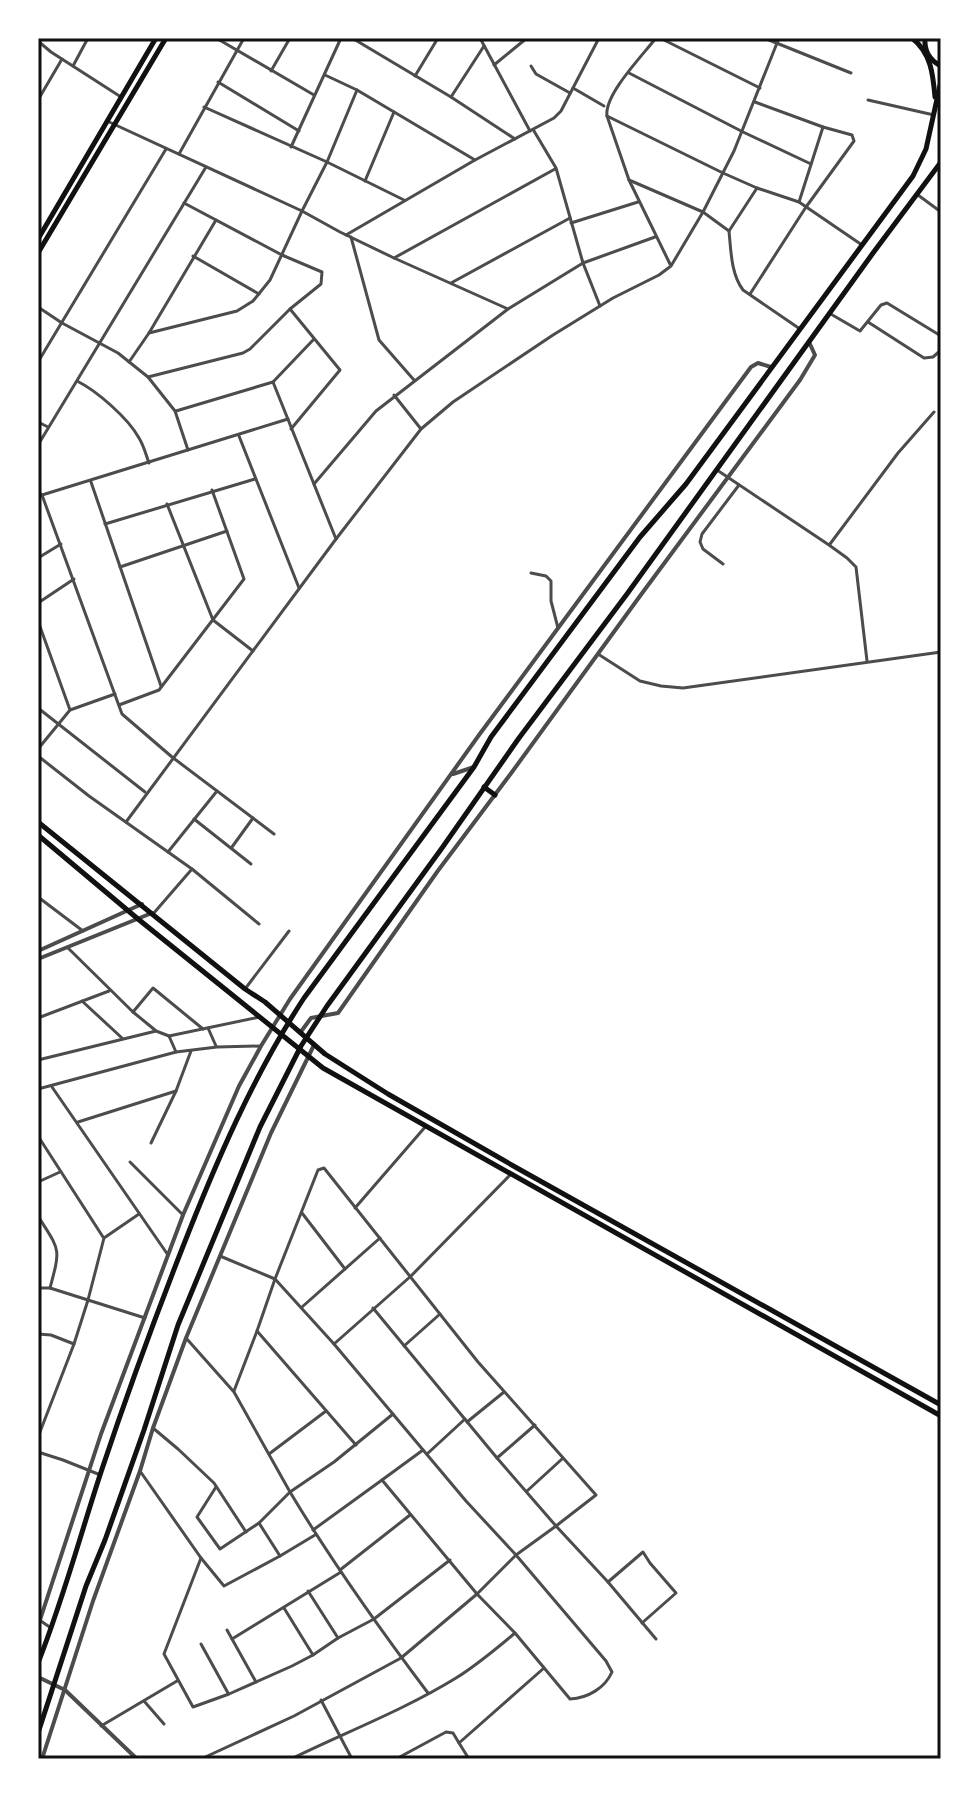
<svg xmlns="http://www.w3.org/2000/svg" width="979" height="1797" font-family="'Source Sans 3',sans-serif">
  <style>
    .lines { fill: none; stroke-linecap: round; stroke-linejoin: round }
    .minor { stroke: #4c4c4c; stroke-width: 3 }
    .tertiary { stroke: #4c4c4c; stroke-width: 4 }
    .secondary { stroke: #111; stroke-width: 5 }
    .neatline { fill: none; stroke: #111; stroke-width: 3 }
  </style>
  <rect width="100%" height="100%" fill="#fff"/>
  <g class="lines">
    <!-- minor -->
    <g class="minor">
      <path d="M216 38 314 95"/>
      <path d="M352 38 451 97 515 139"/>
      <path d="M480 38 530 131"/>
      <path d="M656 38C642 56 604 95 607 116L629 180 670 264"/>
      <path d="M660 38 760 88"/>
      <path d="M764 38 851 73"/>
      <path d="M38 41 51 52 121 97"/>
      <path d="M494 65 527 38"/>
      <path d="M73 66 88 38"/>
      <path d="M531 66 536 74 570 93"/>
      <path d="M271 71 290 38"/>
      <path d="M629 73 743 132 811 164"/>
      <path d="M325 75 357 90 475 160"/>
      <path d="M415 76 438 38"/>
      <path d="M218 82 299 131"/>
      <path d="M573 88 604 106"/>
      <path d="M451 97 484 46"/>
      <path d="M38 100 62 59"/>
      <path d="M868 100 934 115"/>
      <path d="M204 107 327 162 404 200"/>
      <path d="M607 116 723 173 757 188 799 202 862 245"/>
      <path d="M107 121 302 211 340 232 394 258 508 309"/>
      <path d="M534 131 556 168 583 263 600 306"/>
      <path d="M291 147 341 38"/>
      <path d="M179 154 244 38"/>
      <path d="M629 180 703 212 729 231C731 251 731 274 743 290L800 329"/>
      <path d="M365 181 394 112"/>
      <path d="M918 195 941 212"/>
      <path d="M799 202 823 127"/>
      <path d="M571 223 638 202"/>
      <path d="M729 231 757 188"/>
      <path d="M346 235 475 160 554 118 561 111 599 38"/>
      <path d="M351 237 379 340 414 380"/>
      <path d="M193 256 259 294"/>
      <path d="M394 258 555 169"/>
      <path d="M451 283 570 218"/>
      <path d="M750 294 806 207 854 141 852 135 823 127 755 102"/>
      <path d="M38 307 62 323 118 353 148 377 175 411 188 450"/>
      <path d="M290 309 340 370 291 429"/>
      <path d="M829 313 860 331 881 305 887 303 941 336"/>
      <path d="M868 322 924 358 933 357 941 350"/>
      <path d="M149 333 237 311 253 301 270 280 302 211 327 162 357 90"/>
      <path d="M38 362 166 149"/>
      <path d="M129 362 149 333 216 220"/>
      <path d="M148 377 243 353 250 349 290 309 321 284 322 272 282 255 184 203"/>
      <path d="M77 381C97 391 128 418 139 438 144 446 146 455 149 463"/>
      <path d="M273 382 336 539"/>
      <path d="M394 395 421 429"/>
      <path d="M176 411 273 382 314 339"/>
      <path d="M38 422 48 427"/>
      <path d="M239 436 299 588"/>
      <path d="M38 445 206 167"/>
      <path d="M717 470 829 545 847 558 856 567 867 661"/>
      <path d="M91 482 161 686"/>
      <path d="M314 484 376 411 508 309 583 263 655 237"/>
      <path d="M38 492 42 495 122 714 172 757 274 834"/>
      <path d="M42 495 288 419"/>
      <path d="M167 504 213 620 253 651"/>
      <path d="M105 524 255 479"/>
      <path d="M830 544 898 453 934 412"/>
      <path d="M38 558 61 544"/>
      <path d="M723 564 703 549 700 542 702 534 739 485"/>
      <path d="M120 567 227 531"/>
      <path d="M531 573 546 576 551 581V601L558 628"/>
      <path d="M38 603 74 579"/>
      <path d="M38 621 70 710"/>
      <path d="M598 654 640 681 661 686 683 688 941 652"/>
      <path d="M119 705 159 690 244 579 212 490"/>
      <path d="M38 708 145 792"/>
      <path d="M38 749 70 710 115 694"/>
      <path d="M38 756 89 796 192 869 259 924"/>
      <path d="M194 819 251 864"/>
      <path d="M126 822 336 539 421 429 453 402 553 335 613 298 659 275 671 266 703 212 734 151 779 38"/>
      <path d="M232 847 253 818"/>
      <path d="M168 852 217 791"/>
      <path d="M38 897 83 931"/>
      <path d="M153 914 192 869"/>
      <path d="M68 948 133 1012 155 1030"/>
      <path d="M245 989 289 931"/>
      <path d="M82 1001 122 1038"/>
      <path d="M133 1012 153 988 203 1029"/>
      <path d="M38 1018 109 991"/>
      <path d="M208 1028 216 1046"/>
      <path d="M169 1036 176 1052"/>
      <path d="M38 1060 156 1031 169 1036 260 1017"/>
      <path d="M52 1087 168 1255"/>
      <path d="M38 1089 176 1052 217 1047 261 1046"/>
      <path d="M78 1122 176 1091"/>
      <path d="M38 1136 103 1237"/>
      <path d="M151 1143 176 1091 191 1051"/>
      <path d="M130 1162 183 1215"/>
      <path d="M38 1182 60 1172"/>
      <path d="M355 1208 426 1126"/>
      <path d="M302 1213 345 1269"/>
      <path d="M38 1216C60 1251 61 1247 50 1288"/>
      <path d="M38 1288H50L145 1318"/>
      <path d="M302 1307 380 1238"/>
      <path d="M38 1334 51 1335 74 1344"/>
      <path d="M186 1338 234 1392 290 1492 259 1523 220 1549 197 1517 216 1487"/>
      <path d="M334 1344 411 1276 510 1175"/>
      <path d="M404 1346 440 1314"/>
      <path d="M234 1391 257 1331"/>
      <path d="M393 1414 334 1462 290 1492C332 1562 379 1628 428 1693"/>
      <path d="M467 1422 504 1392"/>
      <path d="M153 1428 178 1449 214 1483 246 1532"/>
      <path d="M38 1437 74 1344 88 1300 104 1238 139 1214"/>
      <path d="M356 1445 257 1331 275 1279 318 1170 324 1168 478 1362 596 1495 556 1526 497 1458 373 1308"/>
      <path d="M38 1452 63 1460 98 1474"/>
      <path d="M269 1454 326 1411"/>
      <path d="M427 1454 465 1419"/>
      <path d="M497 1458 535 1425"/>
      <path d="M140 1471 201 1558 224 1586 280 1556 315 1535"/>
      <path d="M382 1480 423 1450"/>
      <path d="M527 1491 562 1459"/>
      <path d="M259 1523 280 1556"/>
      <path d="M313 1530 382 1480 477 1594 515 1633 570 1699C588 1698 605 1688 612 1672L606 1661 516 1555 556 1526 608 1582 656 1639"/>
      <path d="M201 1558 164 1654 193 1707 229 1694 292 1666 313 1655 338 1638 374 1619 450 1560"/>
      <path d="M340 1570 410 1515"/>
      <path d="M608 1582 643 1552 650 1563 676 1593 642 1623"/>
      <path d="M308 1591 338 1638"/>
      <path d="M284 1608 313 1655"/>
      <path d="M38 1619 51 1628"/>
      <path d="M227 1630 256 1682"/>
      <path d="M232 1639 341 1572"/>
      <path d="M201 1644 228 1693"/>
      <path d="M321 1700 352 1759"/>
      <path d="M144 1701 164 1724"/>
      <path d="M101 1726 177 1681"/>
      <path d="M459 1743 469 1759"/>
      <path d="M201 1759 294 1716 401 1658 477 1594 516 1555 466 1501 334 1344 275 1279 220 1256"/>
      <path d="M291 1759C346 1732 404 1710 456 1678 477 1665 496 1649 515 1633"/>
      <path d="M396 1759 446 1732 453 1733 459 1743 544 1668"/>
    </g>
    <!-- tertiary -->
    <g class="tertiary">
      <path d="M453 774 474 767"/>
      <path d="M38 951 142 904"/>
      <path d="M38 959 152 913"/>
      <path d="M300 1033 311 1018 338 1013 437 872 512 772 640 596 800 380 815 355 809 342"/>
      <path d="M38 1626 101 1434 183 1215 239 1086 261 1046 290 999 479 735 751 367 758 363 771 367"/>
      <path d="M38 1677 65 1690 137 1759"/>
      <path d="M42 1759 93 1601 140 1471 153 1428 186 1338 271 1133 314 1045"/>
    </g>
    <!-- secondary -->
    <g class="secondary">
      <path d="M912 38C931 53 933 74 935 97"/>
      <path d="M925 38C924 51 929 60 941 66"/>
      <path d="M38 239 156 38"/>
      <path d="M38 253 166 38"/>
      <path d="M484 787 495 795"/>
      <path d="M38 822 245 989 265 1002 325 1054 388 1094 517 1168 941 1405"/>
      <path d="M38 835 138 919 323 1068 941 1416"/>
      <path d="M38 1663C63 1600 80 1536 101 1472 126 1397 153 1323 182 1249 216 1162 253 1076 304 998L474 767 491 737 640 537 686 484 913 176 926 149 941 81"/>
      <path d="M38 1733 86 1586 105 1540 144 1430 178 1325 260 1127 301 1046 327 1006 442 848 519 738 627 594 873 253 941 162"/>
    </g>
  </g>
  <!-- border -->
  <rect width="979" height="1797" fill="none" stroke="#ffffff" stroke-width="80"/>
  <rect x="40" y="40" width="899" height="1717" class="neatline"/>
</svg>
